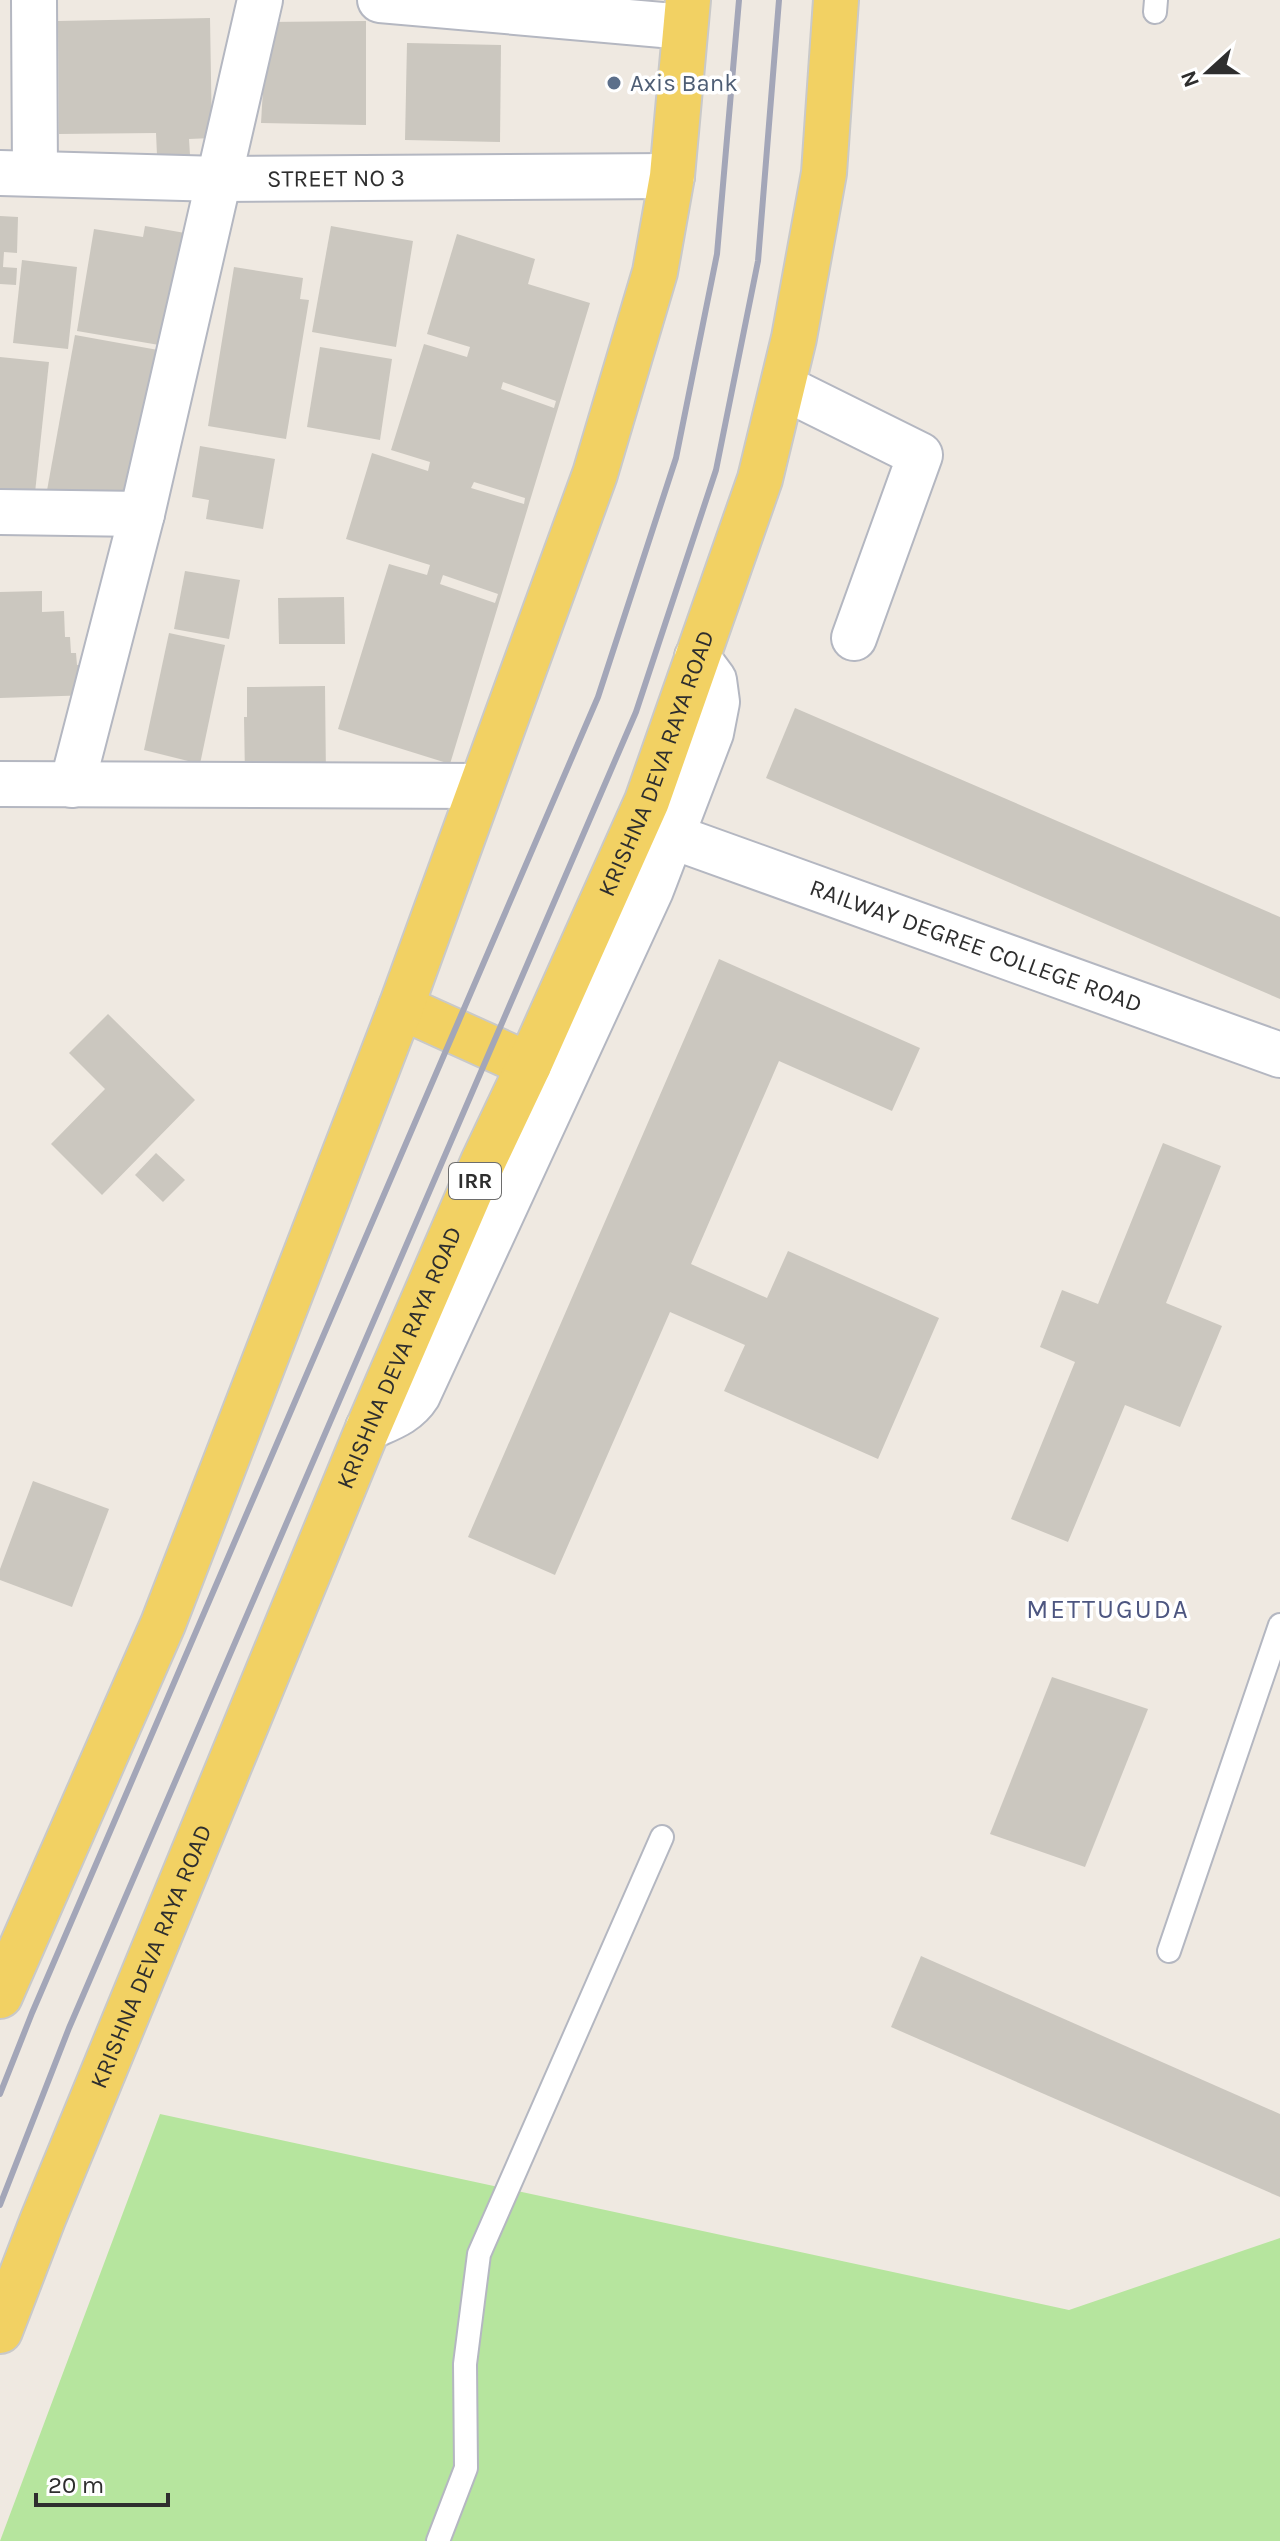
<svg xmlns="http://www.w3.org/2000/svg" width="1280" height="2541" font-family="Karla,sans-serif">
  <style>
    .grass { fill: #b6e59e }
    .building { fill: #cbc7bf; fill-rule: evenodd }
    .lines { fill: none; stroke-linecap: round; stroke-linejoin: round }
    .lane-casing { stroke: #b4b7c1; stroke-width: 26 }
    .street-casing { stroke: #b4b7c1; stroke-width: 48 }
    .secondary-casing { stroke: #b4b7c1; stroke-width: 48 }
    .primary-casing { stroke: #c9c9c9; stroke-width: 48 }
    .lane { stroke: #fff; stroke-width: 22 }
    .street { stroke: #fff; stroke-width: 44 }
    .secondary { stroke: #fff; stroke-width: 44 }
    .primary { stroke: #f2d163; stroke-width: 44 }
    .rail { stroke: #a3a6b8; stroke-width: 6 }
    .service-dot { fill: #5c6f8a; stroke: #fff; stroke-width: 3 }
    .labels { text-anchor: middle; dominant-baseline: central; stroke-width: 7; stroke-linejoin: round; paint-order: stroke }
    .shield { fill: #fff; stroke: #6d6d6d; stroke-width: 2 }
    .shield-label { font-size: 22px; font-weight: bold; fill: #2e2e2e }
    .service-label { font-size: 24px; fill: #4e5e75; stroke: #fff; text-anchor: start }
    .street-label { font-size: 24px; fill: #2e2e2e; stroke: #fff }
    .neighbourhood-label { font-size: 26px; letter-spacing: 2px; fill: #4d5680; stroke: #fff }
  </style>
  <rect width="100%" height="100%" fill="#efe9e1"/>
  <!-- grass -->
  <path class="grass" d="M160 2114 1069 2310 1280 2238V2541H0Z"/>
  <!-- building -->
  <g class="building">
    <path d="M210 18 212 138 189 139 190 155H157L156 133 59 134 58 21Z"/>
    <path d="M366 21V125L261 123 267 22Z"/>
    <path d="M407 43 501 45 500 142 405 140Z"/>
    <path d="M0 216 18 217 17 253 4 252 3 267 17 268 16 285 0 284Z"/>
    <path d="M145 226 185 233 165 346 77 331 94 229 143 237Z"/>
    <path d="M331 226 413 241 396 347 312 332Z"/>
    <path d="M457 234 535 259 528 284 590 303 450 764 338 729 389 564 427 575 430 565 346 539 372 453 428 471 430 462 391 450 424 344 467 357 470 347 427 334ZM503 382 556 401 554 408 501 389ZM474 482 525 498 524 504 471 488ZM443 575 498 594 495 603 440 584Z"/>
    <path d="M22 260 77 267 68 349 13 343Z"/>
    <path d="M234 267 303 278 300 299 309 300 286 439 208 426Z"/>
    <path d="M75 335 158 350 129 511 46 496Z"/>
    <path d="M320 347 392 359 380 440 307 427Z"/>
    <path d="M0 357 49 362 34 502 0 498Z"/>
    <path d="M200 446 275 459 263 529 206 519 209 500 192 497Z"/>
    <path d="M185 571 240 580 229 639 174 629Z"/>
    <path d="M42 591V612L64 611 65 637H70L71 653H76L77 665H91L92 695 0 698V592Z"/>
    <path d="M344 597 345 644H279L278 598Z"/>
    <path d="M169 633 225 645 200 764 144 750Z"/>
    <path d="M325 686 326 777H245L244 717H247V687Z"/>
    <path d="M795 708 1280 917V999L766 778Z"/>
    <path d="M719 959 920 1048 892 1111 779 1061 691 1264 767 1298 788 1251 939 1318 878 1459 724 1391 745 1345 670 1312 555 1575 468 1537Z"/>
    <path d="M108 1014 195 1100 102 1195 51 1144 105 1089 69 1053Z"/>
    <path d="M1163 1143 1221 1166 1166 1303 1222 1326 1180 1427 1125 1405 1068 1542 1011 1519 1075 1362 1040 1347 1062 1290 1098 1304Z"/>
    <path d="M156 1153 185 1180 163 1202 135 1175Z"/>
    <path d="M33 1481 109 1509 72 1607 0 1580V1569Z"/>
    <path d="M1052 1677 1148 1709 1085 1867 990 1834Z"/>
    <path d="M921 1956 1280 2114V2197L891 2027Z"/>
  </g>
  <g class="lines">
    <!-- lane casing -->
    <g class="lane-casing">
      <g id="lane">
        <path d="M1155 12 1156 0"/>
        <path d="M1169 1951 1280 1625"/>
        <path d="M438 2541 466 2468 465 2364 479 2254 662 1837"/>
      </g>
    </g>
    <!-- street casing -->
    <g class="street-casing">
      <g id="street">
        <path d="M34 0 35 173"/>
        <path d="M380 0 685 27"/>
        <path id="s1" d="M0 173 220 179 672 176"/>
        <path d="M783 387 920 455 854 638"/>
        <path d="M0 512 142 514"/>
        <path d="M0 784 481 786"/>
        <path d="M72 785 142 514 260 0"/>
        <path id="s2" d="M671 836 1280 1055"/>
      </g>
    </g>
    <!-- secondary casing -->
    <g class="secondary-casing">
      <path id="secondary" d="M368 1428C387 1419 406 1414 418 1395L651 890 711 733 717 702 714 680 697 657"/>
    </g>
    <!-- primary casing -->
    <g class="primary-casing">
      <g id="primary">
        <path d="M401 1007 529 1065"/>
        <path d="M0 1996 163 1624 401 1007 595 474 655 272 672 176 688 0"/>
        <path id="s3" d="M0 2331 43 2219 366 1433 483 1162 529 1065 647 801 760 479 794 338 824 173 836 0"/>
      </g>
    </g>
    <!-- lane -->
    <use href="#lane" class="lane"/>
    <!-- street -->
    <use href="#street" class="street"/>
    <!-- secondary -->
    <use href="#secondary" class="secondary"/>
    <!-- primary -->
    <use href="#primary" class="primary"/>
    <!-- rail -->
    <g class="rail">
      <path d="M0 2094 32 2013 598 697 676 458 717 254 739 0"/>
      <path d="M0 2205 69 2028 636 712 716 470 758 261 779 0"/>
    </g>
  </g>
  <!-- markers -->
  <circle class="service-dot" cx="614" cy="83" r="8"/>
  <g class="labels">
    <!-- shield labels -->
    <rect class="shield" x="449" y="1163" width="52" height="36" rx="6"/>
    <g class="shield-label">
      <text x="475" y="1181">IRR</text>
    </g>
    <!-- service labels -->
    <g class="service-label">
      <text x="630" y="83">Axis Bank</text>
    </g>
    <!-- street labels -->
    <g class="street-label">
      <text stroke="none"><textPath href="#s1" startOffset="336">STREET NO 3</textPath></text>
      <text stroke="none"><textPath href="#s3" startOffset="1700">KRISHNA DEVA RAYA ROAD</textPath></text>
      <text stroke="none"><textPath href="#s2" startOffset="324">RAILWAY DEGREE COLLEGE ROAD</textPath></text>
      <text stroke="none"><textPath href="#s3" startOffset="1052">KRISHNA DEVA RAYA ROAD</textPath></text>
      <text stroke="none"><textPath href="#s3" startOffset="404">KRISHNA DEVA RAYA ROAD</textPath></text>
    </g>
    <!-- neighbourhood labels -->
    <g class="neighbourhood-label">
      <text x="1108" y="1609">METTUGUDA</text>
    </g>
  </g>
  <!-- north arrow -->
  <g transform="translate(1208 72) rotate(249)" stroke="#ffffff" stroke-width="6" paint-order="stroke">
  <path d="M0-6L14 30L0 20L-14 30Z" fill="#2e2e2e"/>
  <text y="-12" font-size="22" font-weight="bold" text-anchor="middle" fill="#2e2e2e">N</text>
  </g>
  <!-- scale -->
  <path d="M36 2493v12h132v-12" fill="none" stroke="#2e2e2e" stroke-width="4"/>
  <text x="48" y="2493" font-size="24" fill="#2e2e2e" stroke="#ffffff" stroke-width="6" paint-order="stroke">20 m</text>
</svg>
